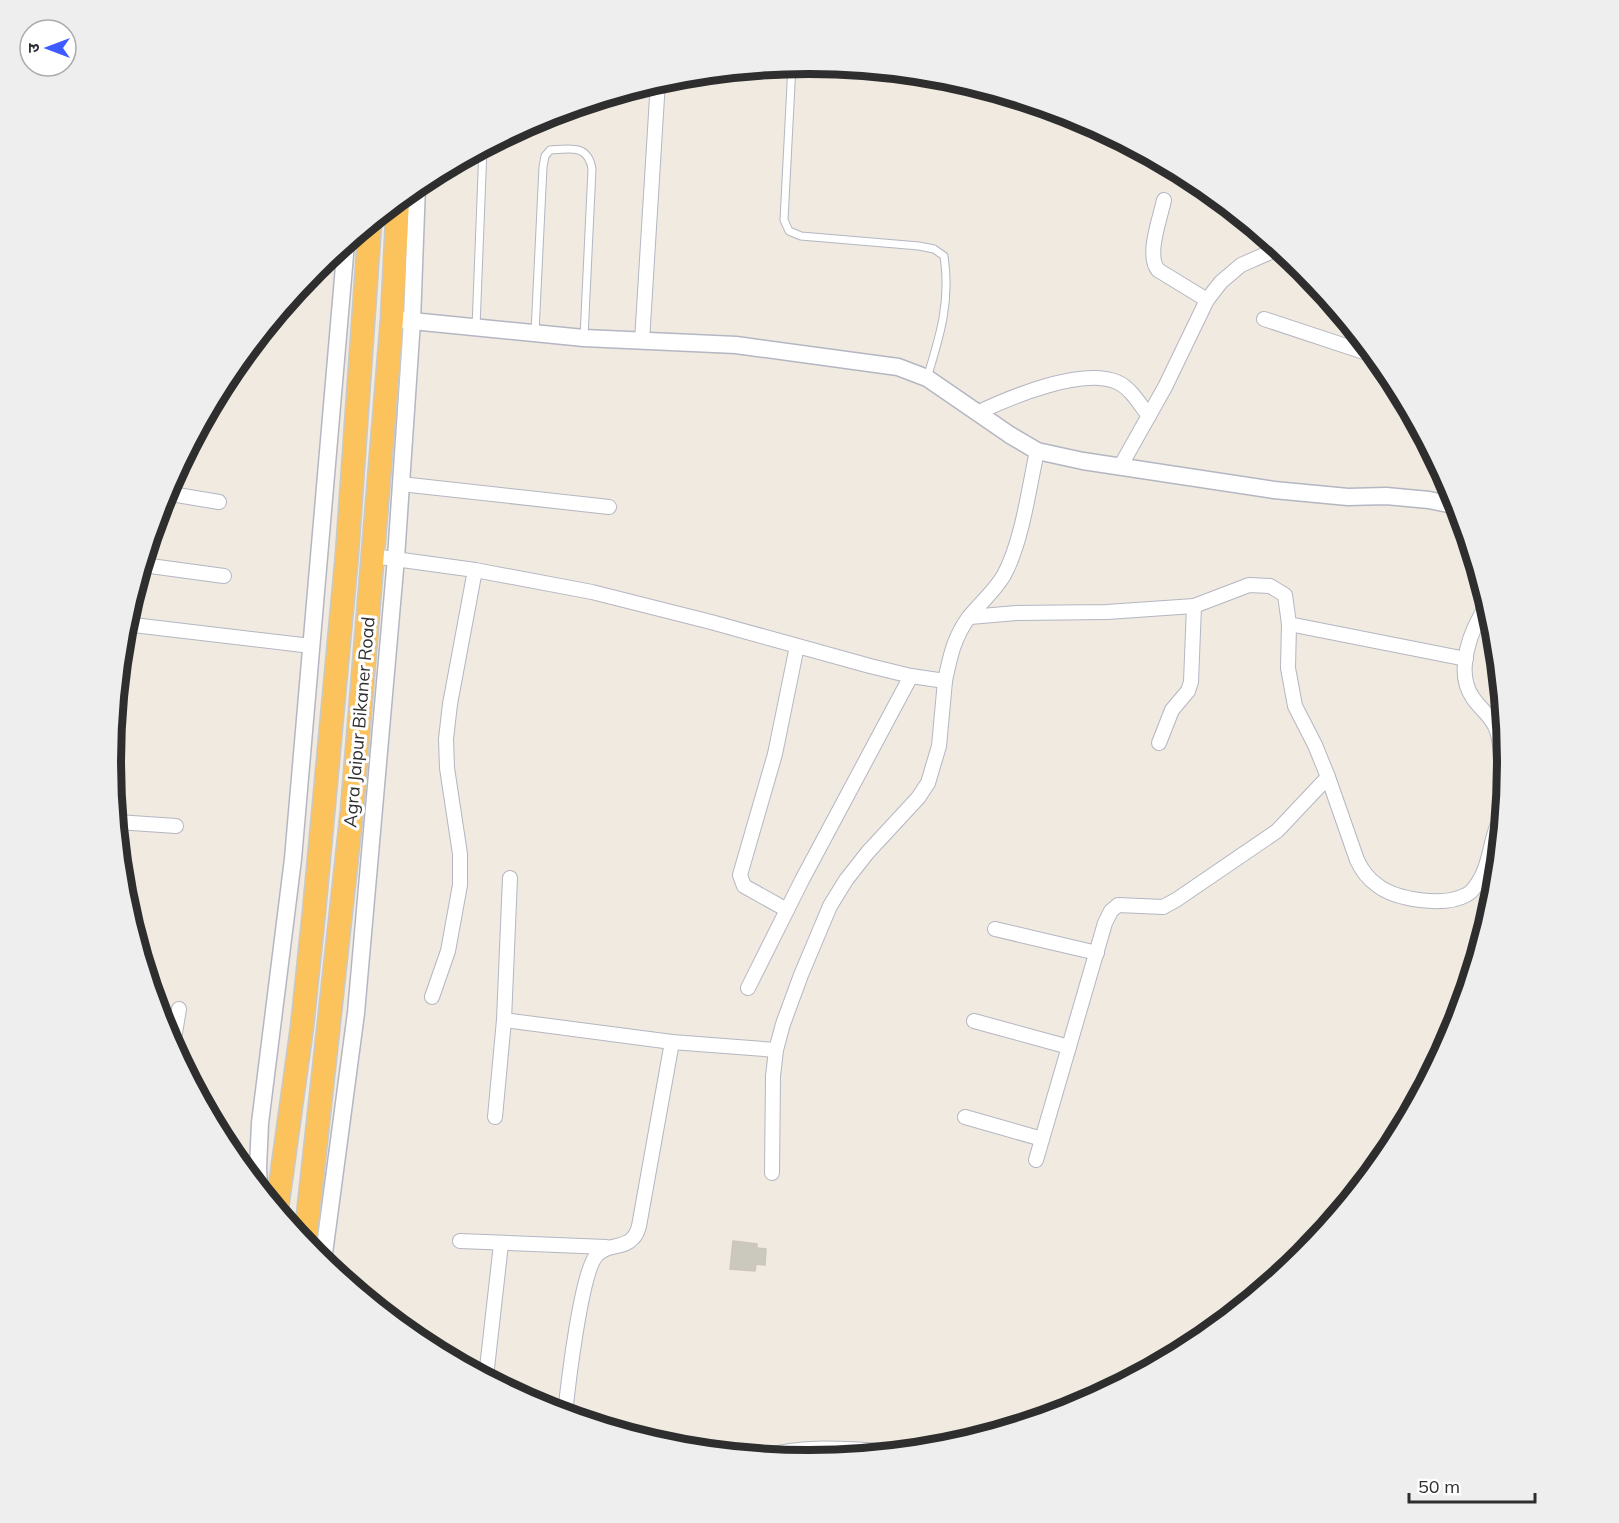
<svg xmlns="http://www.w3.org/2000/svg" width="1619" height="1523" font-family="Mulish,'Noto Sans Devanagari',sans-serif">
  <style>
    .building { fill: #cbc8be; stroke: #ccc6b9; stroke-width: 1.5 }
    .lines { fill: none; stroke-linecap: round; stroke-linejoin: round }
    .service-casing { stroke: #b4b6c2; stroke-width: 9 }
    .minor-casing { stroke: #b4b6c2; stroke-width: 16 }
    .tertiary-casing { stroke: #b4b6c2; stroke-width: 19 }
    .trunk-casing { stroke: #c9c9c9; stroke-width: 25 }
    .service { stroke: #fff; stroke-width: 7 }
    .minor { stroke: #fff; stroke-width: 14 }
    .tertiary { stroke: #fff; stroke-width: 16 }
    .trunk { stroke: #fcc25c; stroke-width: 22 }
    .labels { text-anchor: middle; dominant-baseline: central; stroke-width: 6; stroke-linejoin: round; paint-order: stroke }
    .street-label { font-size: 18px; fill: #2e2e2e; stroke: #fff }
    .rim { fill: none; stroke: #2e2e2e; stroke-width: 8 }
  </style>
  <rect width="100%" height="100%" fill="#f0eae0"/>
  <!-- building -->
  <path class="building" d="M733 1241 757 1244V1248L766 1249 765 1265 756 1264 755 1271 730 1269Z"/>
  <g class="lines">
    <!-- service casing -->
    <g class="service-casing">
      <g id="service">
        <path d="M792 65 784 220 789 231 801 236 919 246 934 249 944 256C951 301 940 336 927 378"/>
        <path d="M476 327 483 148"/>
        <path d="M535 332 543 167 545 156 550 150C570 149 588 144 592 169L584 337"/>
        <path d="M758 1455C804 1438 867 1447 915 1450"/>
      </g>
    </g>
    <!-- minor casing -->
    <g class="minor-casing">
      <g id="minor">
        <path d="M1164 200C1160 219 1146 255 1158 270L1207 300"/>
        <path d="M1264 319 1376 356"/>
        <path d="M642 341 658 81"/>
        <path d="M979 412C1011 397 1082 367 1117 382 1131 388 1140 405 1149 416"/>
        <path d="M1120 467 1165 387 1207 300 1221 282 1241 265 1280 248"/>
        <path d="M401 484 609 507"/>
        <path d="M165 493 219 502"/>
        <path d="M373 556 475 570 592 592 711 622 870 666 911 676 945 681C950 657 954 637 969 617 981 602 994 592 1004 575 1022 542 1029 488 1037 451"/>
        <path d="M143 565 224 576"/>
        <path d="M1488 604C1471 628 1454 671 1473 698 1481 710 1493 717 1497 731 1505 755 1498 780 1504 804"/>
        <path d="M970 617 1016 613 1107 612 1194 606 1249 585 1270 586 1285 595 1289 624 1466 659"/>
        <path d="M125 624 311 646"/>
        <path d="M1289 624 1288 668 1295 706 1315 745 1328 777 1357 860C1362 871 1367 878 1377 885 1396 900 1444 907 1466 895 1471 893 1476 886 1479 881 1492 862 1489 835 1503 816"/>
        <path d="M1159 743 1172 710 1188 691 1191 682 1194 606"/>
        <path d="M117 822 176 826"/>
        <path d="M787 910 744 886 740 875 775 754 797 646"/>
        <path d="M995 929 1097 953"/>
        <path d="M748 988 802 880 911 676"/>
        <path d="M432 997 448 951 460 885V854L447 768 446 739 450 704 475 570"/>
        <path d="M504 1020 672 1042 776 1050"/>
        <path d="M974 1021 1069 1047"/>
        <path d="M173 1045 179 1009"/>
        <path d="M495 1117 504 1020 510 878"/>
        <path d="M965 1117 1042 1139"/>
        <path d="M1036 1160 1105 923 1111 911 1118 905 1163 907 1176 900 1277 831 1328 777"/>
        <path d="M772 1173 773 1076 776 1050 783 1024 801 975 830 906 846 880 868 852 918 798 928 783 939 746 945 681"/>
        <path d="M460 1241 606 1247"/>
        <path d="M486 1377 501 1244"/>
        <path d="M565 1414C568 1385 581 1274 596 1256 607 1243 624 1249 633 1238 636 1235 638 1230 639 1226L672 1042"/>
      </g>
    </g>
    <!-- tertiary casing -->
    <g class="tertiary-casing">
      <g id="tertiary">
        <path d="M392 319 584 338 736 345 898 367 927 378 1010 435 1037 451 1083 461 1274 490 1348 497 1386 496 1429 500 1458 506"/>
        <path d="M259 1187 258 1168 260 1123 293 859 346 243"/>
        <path d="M323 1261 356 1013 396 558 412 321 417 185"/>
      </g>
    </g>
    <!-- trunk casing -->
    <g class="trunk-casing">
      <g id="trunk">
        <path d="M277 1208 302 1027 314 912 347 554 370 223"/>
        <path d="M305 1242 352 810 392 319 398 200"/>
      </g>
    </g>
    <!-- service -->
    <use href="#service" class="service"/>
    <!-- minor -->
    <use href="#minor" class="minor"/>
    <!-- tertiary -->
    <use href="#tertiary" class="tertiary"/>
    <!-- trunk -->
    <use href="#trunk" class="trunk"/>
  </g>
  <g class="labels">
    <!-- street labels -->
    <g class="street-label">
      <text transform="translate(359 722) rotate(-85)">Agra Jaipur Bikaner Road</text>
    </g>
  </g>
  <!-- crop -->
  <path d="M0 0H1619V1523H0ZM121 762a688 688 0 1 1 1376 0a688 688 0 1 1-1376 0Z" fill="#eee" fill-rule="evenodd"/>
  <path class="rim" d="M121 762a688 688 0 1 1 1376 0a688 688 0 1 1-1376 0Z"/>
  <!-- north arrow -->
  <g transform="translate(48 48) rotate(270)"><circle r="28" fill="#ffffff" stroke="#ababab" stroke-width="1.5"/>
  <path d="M0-4.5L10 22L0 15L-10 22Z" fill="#3e5bff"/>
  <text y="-9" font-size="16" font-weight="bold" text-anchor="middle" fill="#2e2e2e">उ</text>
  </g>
  <!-- scale -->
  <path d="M1409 1493v9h126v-9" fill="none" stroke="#2e2e2e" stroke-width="3"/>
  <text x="1418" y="1493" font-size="18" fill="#2e2e2e" stroke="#ffffff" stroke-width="4.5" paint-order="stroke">50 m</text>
</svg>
